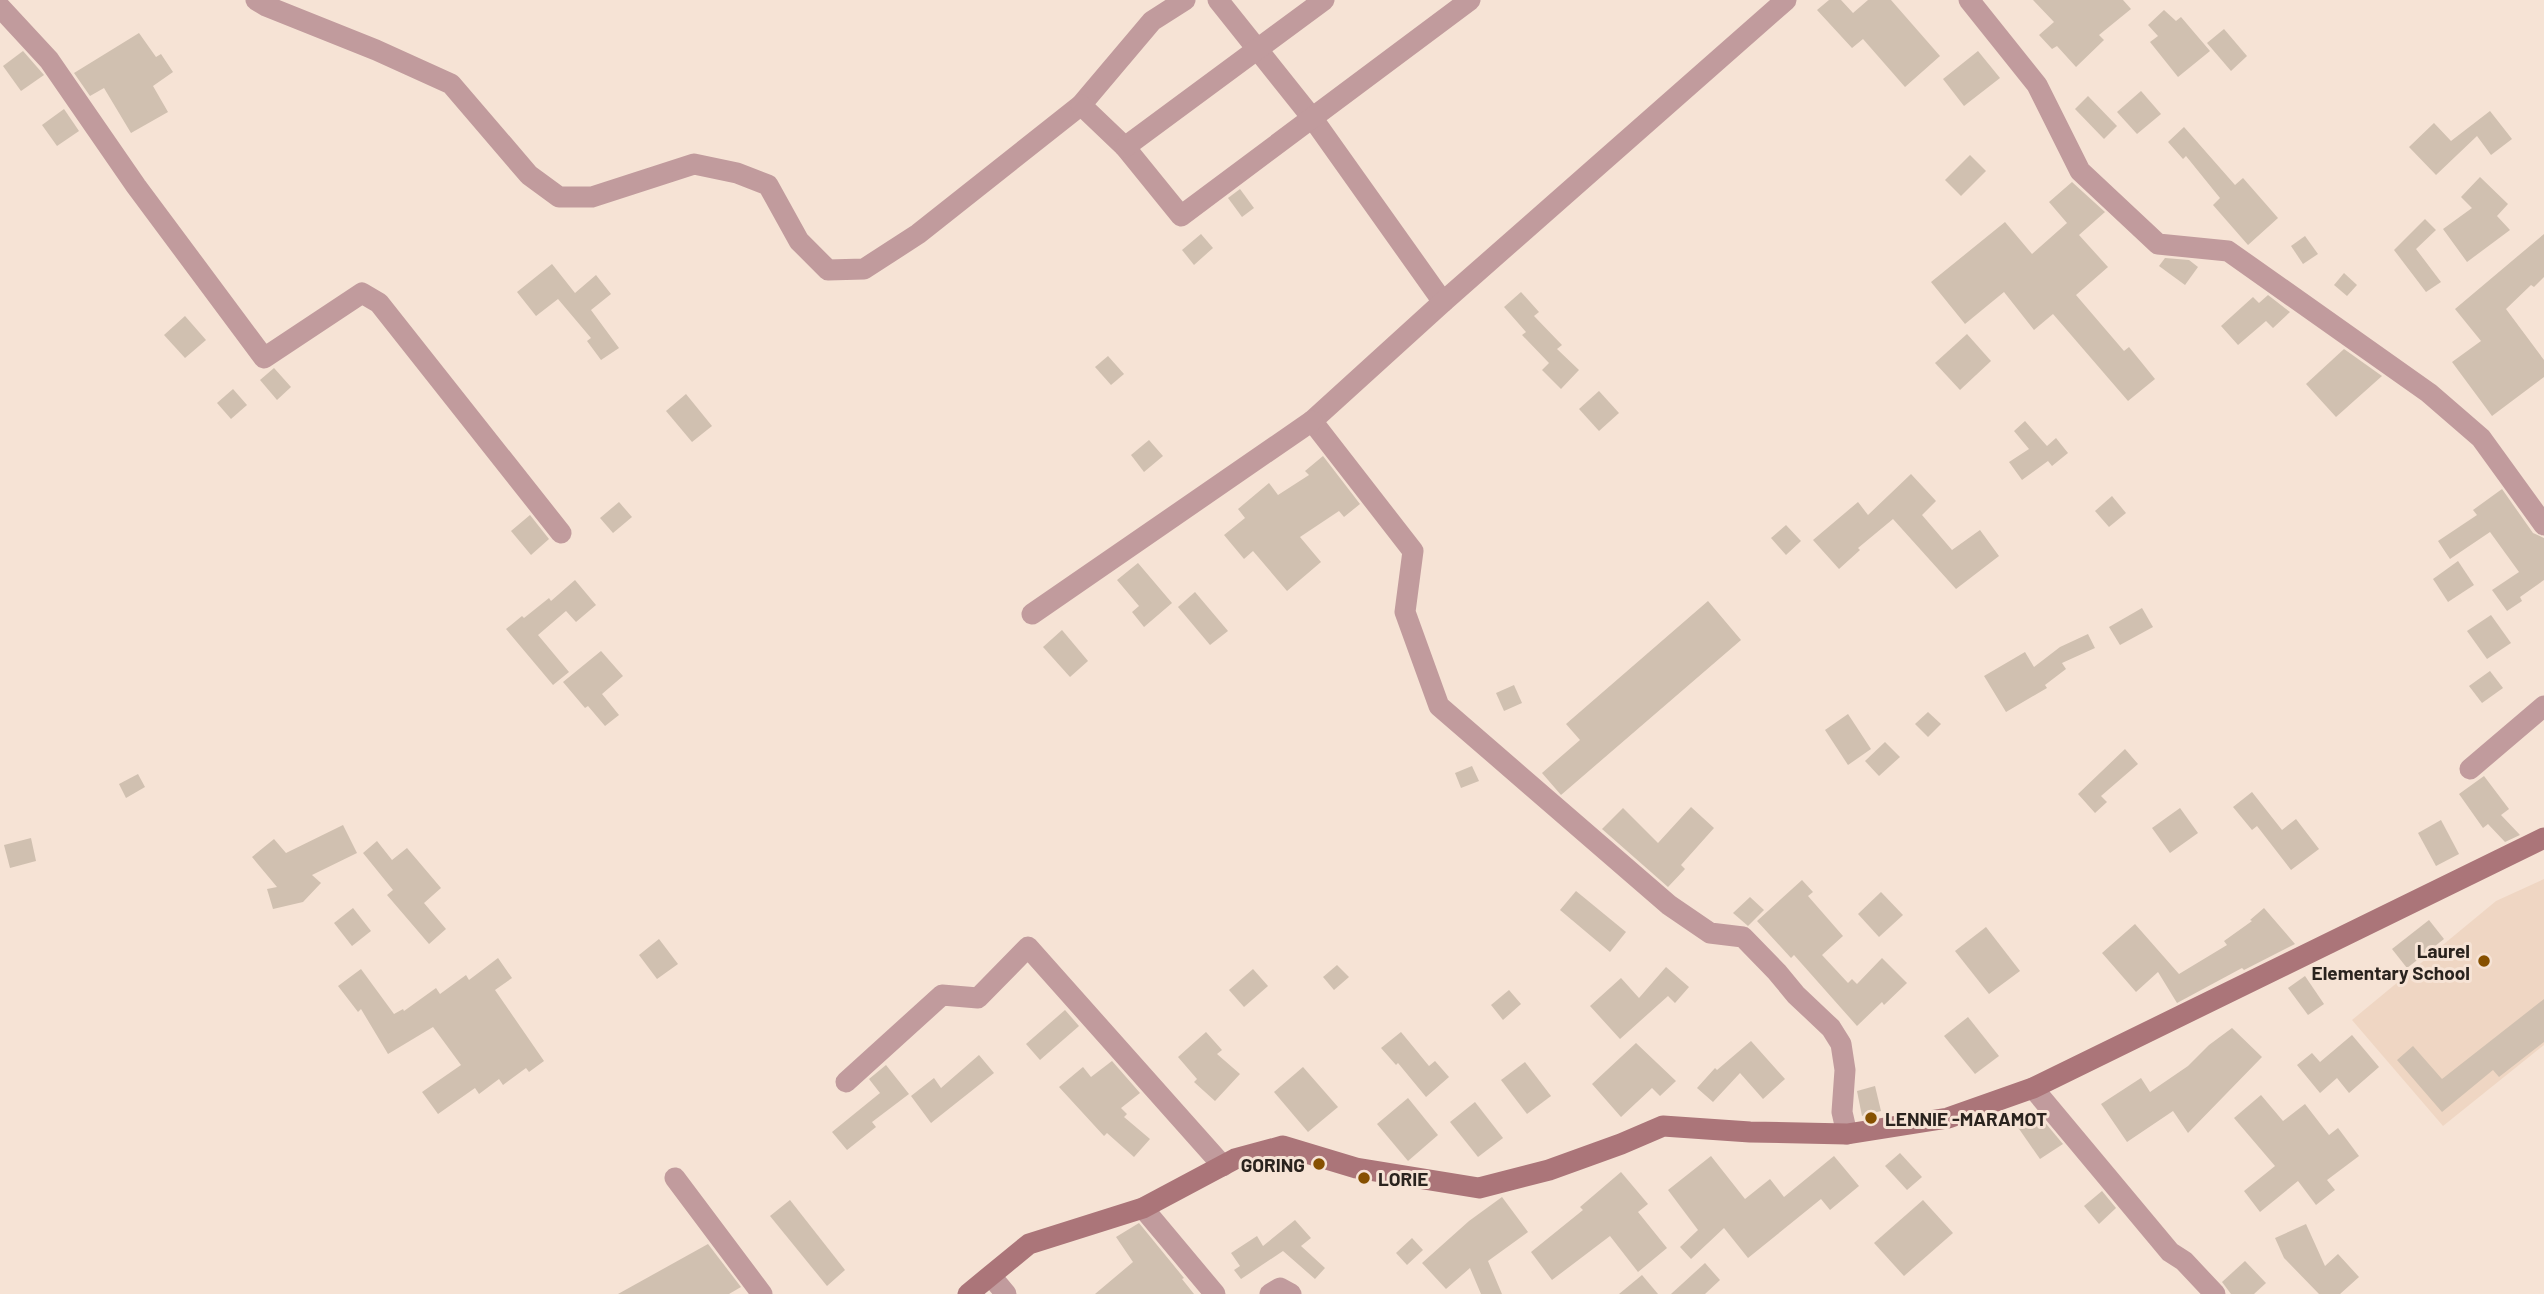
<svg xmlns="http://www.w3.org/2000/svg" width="2544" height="1294" font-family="Barlow,sans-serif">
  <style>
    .built { fill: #efd6c3 }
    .building { fill: #d0c0b0 }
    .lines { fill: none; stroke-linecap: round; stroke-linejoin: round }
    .street { stroke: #c19b9d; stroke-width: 21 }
    .secondary { stroke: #ab7579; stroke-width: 21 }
    .poi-dot { fill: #865000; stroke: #f6e3d5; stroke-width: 2.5 }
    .labels { text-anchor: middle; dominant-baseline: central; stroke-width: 6; stroke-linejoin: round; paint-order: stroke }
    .poi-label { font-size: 19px; font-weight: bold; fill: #2a231e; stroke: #f6e3d5; text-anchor: end }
  </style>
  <rect width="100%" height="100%" fill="#f6e3d5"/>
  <!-- built -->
  <path class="built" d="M2544 879V1045L2443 1126 2352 1020 2496 901Z"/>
  <!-- building -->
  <g class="building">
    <path d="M1829 0H1841L1853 13 1868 0H1891L1940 56 1905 87 1863 39 1852 48 1817 10Z"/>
    <path d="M2033 0H2123L2131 9 2099 35 2104 40 2076 67 2057 46 2052 49 2039 35 2054 22Z"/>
    <path d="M2164 10 2176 21 2181 17 2210 51 2178 77 2150 42 2158 36 2148 25Z"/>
    <path d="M2224 29 2247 56 2231 71 2207 43Z"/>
    <path d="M139 33 156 57 161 54 173 72 153 86 168 112 131 133 104 88 90 96 74 73Z"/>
    <path d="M23 51 44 75 21 91 3 66Z"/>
    <path d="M1978 51 2000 78 1964 106 1943 79Z"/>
    <path d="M2141 91 2161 114 2137 134 2117 112Z"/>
    <path d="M2088 96 2117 126 2104 139 2075 109Z"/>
    <path d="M64 109 79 131 57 146 42 125Z"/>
    <path d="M2490 111 2512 139 2491 155 2477 136 2436 175 2409 147 2434 123 2451 141Z"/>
    <path d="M2184 127 2235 185 2243 178 2278 218 2248 245 2213 205 2220 198 2186 156 2183 159 2168 142Z"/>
    <path d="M1970 155 1986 171 1961 196 1945 180Z"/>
    <path d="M2480 177 2508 204 2497 216 2510 230 2467 262 2443 229 2472 208 2461 197Z"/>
    <path d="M2072 182 2105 212 2079 235 2108 267 2076 295 2124 351 2129 347 2155 379 2128 401 2053 314 2034 330 2004 292 1965 324 1931 282 2005 222 2032 254 2067 223 2049 202Z"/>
    <path d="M1240 189 1254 208 1242 217 1228 198Z"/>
    <path d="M2425 219 2436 230 2416 249 2441 282 2426 292 2394 250Z"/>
    <path d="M1201 234 1213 248 1194 265 1182 250Z"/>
    <path d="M2544 234V277L2534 287 2531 285 2506 309 2544 360V377L2492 416 2452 362 2481 341 2455 309Z"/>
    <path d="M2305 236 2318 254 2303 264 2291 246Z"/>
    <path d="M2165 258 2189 260 2198 267 2185 285 2159 266Z"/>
    <path d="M552 264 575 293 596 275 611 294 591 310 619 348 601 360 587 341 591 338 558 299 536 316 517 292Z"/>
    <path d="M2344 273 2357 285 2347 296 2334 285Z"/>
    <path d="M1521 292 1539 312 1534 316 1562 345 1557 349 1579 370 1561 389 1542 370 1549 363 1522 335 1526 332 1504 307Z"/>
    <path d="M2268 295 2290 312 2273 328 2266 321 2238 345 2221 326 2253 297 2259 303Z"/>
    <path d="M185 316 206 340 185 358 164 335Z"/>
    <path d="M1967 334 1991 361 1960 390 1935 363Z"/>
    <path d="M2344 349 2382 376 2336 417 2306 384Z"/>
    <path d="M1108 356 1124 374 1111 385 1095 367Z"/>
    <path d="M274 368 291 387 277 400 260 380Z"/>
    <path d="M233 389 247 405 231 419 217 403Z"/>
    <path d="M1599 391 1619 413 1599 431 1579 409Z"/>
    <path d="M686 394 712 426 692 442 666 411Z"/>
    <path d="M2025 421 2047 446 2056 438 2068 453 2052 466 2048 461 2022 480 2009 462 2029 449 2014 431Z"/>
    <path d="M1149 440 1163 456 1144 472 1131 455Z"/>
    <path d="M1323 456 1360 504 1344 517 1339 511 1300 537 1321 562 1287 591 1253 551 1244 559 1224 535 1245 518 1238 509 1269 483 1278 495 1309 475 1305 471Z"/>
    <path d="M1911 474 1936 501 1922 515 1952 550 1980 530 1999 556 1956 589 1893 519 1858 548 1860 550 1839 569 1813 540 1858 502 1868 515Z"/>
    <path d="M2502 489 2533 533 2544 538V580L2520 597 2522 601 2507 611 2492 590 2519 572 2490 532 2450 559 2438 541 2477 515 2473 510Z"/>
    <path d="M2112 496 2126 513 2109 527 2095 511Z"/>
    <path d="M619 502 632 517 613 533 600 518Z"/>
    <path d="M530 515 549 539 531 555 511 531Z"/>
    <path d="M1786 525 1801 541 1786 555 1771 538Z"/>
    <path d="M2458 561 2474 585 2448 602 2433 579Z"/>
    <path d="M1138 563 1172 603 1144 627 1132 612 1139 606 1117 580Z"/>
    <path d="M575 580 596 605 576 622 566 611 538 635 569 672 553 685 506 629 522 616 524 618 549 598 551 601Z"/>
    <path d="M1195 592 1228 631 1210 645 1178 607Z"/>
    <path d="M1708 601 1741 640 1561 795 1542 773 1580 740 1566 724Z"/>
    <path d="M2142 608 2153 627 2120 645 2109 627Z"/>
    <path d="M2491 615 2511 643 2487 659 2467 631Z"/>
    <path d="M1062 630 1088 661 1070 677 1043 647Z"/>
    <path d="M2088 634 2095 648 2062 663 2066 669 2045 685 2047 688 2006 712 1984 676 2025 652 2034 667 2060 647Z"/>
    <path d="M601 651 623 676 602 694 619 715 605 726 588 706 585 708 563 682Z"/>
    <path d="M2490 671 2503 688 2482 703 2469 686Z"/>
    <path d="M1514 685 1522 703 1504 711 1496 693Z"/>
    <path d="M1928 712 1941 724 1928 737 1915 724Z"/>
    <path d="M1848 714 1871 749 1848 765 1825 730Z"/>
    <path d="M1885 742 1900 757 1879 776 1865 761Z"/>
    <path d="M2125 749 2138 764 2101 796 2107 802 2095 813 2078 794Z"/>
    <path d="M1472 766 1479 781 1461 788 1455 773Z"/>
    <path d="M138 774 145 787 126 798 119 784Z"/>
    <path d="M2484 776 2509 809 2501 815 2520 835 2505 842 2488 824 2483 828 2459 794Z"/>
    <path d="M2252 792 2282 830 2296 819 2319 849 2291 870 2257 826 2252 830 2233 807Z"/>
    <path d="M1691 807 1714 828 1681 865 1685 869 1668 887 1602 829 1623 808 1658 843Z"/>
    <path d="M2180 808 2198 833 2170 853 2152 828Z"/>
    <path d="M2441 820 2459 854 2436 866 2418 833Z"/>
    <path d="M343 825 357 853 312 875 321 883 303 902 273 909 267 889 277 887 252 857 274 839 286 853Z"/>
    <path d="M31 838 36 861 10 868 4 845Z"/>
    <path d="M377 841 392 860 407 848 441 888 424 903 446 929 429 944 387 895 393 890 363 853Z"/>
    <path d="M1802 880 1813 892 1808 896 1843 936 1822 955 1848 983 1852 979 1857 984 1882 958 1907 983 1884 1005 1882 1002 1857 1026 1794 955 1791 958 1757 921Z"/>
    <path d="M1576 891 1626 932 1610 952 1560 910Z"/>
    <path d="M1881 892 1903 915 1879 937 1858 914Z"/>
    <path d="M1750 897 1764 910 1748 926 1733 913Z"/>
    <path d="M353 908 371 931 352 946 334 923Z"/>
    <path d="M2264 908 2295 944 2244 970 2242 968 2177 1003 2158 972 2136 992 2102 953 2135 924 2179 974 2227 945 2224 941 2252 921 2250 920Z"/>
    <path d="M2429 920 2444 939 2407 968 2392 949Z"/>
    <path d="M1986 927 2020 971 1989 994 1955 951Z"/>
    <path d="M659 939 678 964 657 979 639 955Z"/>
    <path d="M498 958 512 978 495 990 544 1061 529 1072 526 1068 503 1085 499 1079 479 1094 475 1088 438 1114 422 1092 461 1065 436 1031 433 1027 388 1054 361 1009 358 1012 338 986 361 969 394 1014 403 1009 404 1011 436 988 440 994 466 975 469 980Z"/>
    <path d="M1337 965 1349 977 1334 990 1323 977Z"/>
    <path d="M1666 967 1689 987 1675 1003 1668 996 1620 1039 1590 1006 1621 978 1639 998Z"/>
    <path d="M1253 969 1268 986 1244 1007 1229 990Z"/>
    <path d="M2305 976 2324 1004 2308 1015 2288 988Z"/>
    <path d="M1509 990 1521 1004 1503 1020 1491 1005Z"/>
    <path d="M2544 999V1042L2499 1077 2493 1070 2442 1112 2397 1060 2413 1046 2442 1079Z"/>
    <path d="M1065 1010 1079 1026 1040 1060 1026 1044Z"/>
    <path d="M1968 1017 1999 1056 1975 1074 1944 1036Z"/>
    <path d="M2232 1028 2262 1057 2188 1133 2173 1111 2127 1142 2101 1104 2141 1078 2150 1092 2188 1066 2209 1045Z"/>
    <path d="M1206 1032 1222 1050 1217 1054 1240 1074 1215 1101 1194 1082 1197 1079 1178 1057Z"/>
    <path d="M1401 1032 1429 1066 1435 1061 1449 1077 1426 1097 1398 1063 1396 1065 1381 1048Z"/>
    <path d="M2352 1035 2379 1067 2349 1093 2337 1078 2320 1093 2297 1065 2312 1053 2320 1062Z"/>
    <path d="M1751 1041 1785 1079 1763 1099 1740 1073 1713 1102 1697 1088 1715 1068 1717 1070Z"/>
    <path d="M1636 1043 1676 1081 1660 1096 1652 1088 1621 1117 1592 1084Z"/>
    <path d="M979 1055 994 1073 931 1123 911 1096 934 1078 941 1088Z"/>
    <path d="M1112 1061 1140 1093 1121 1108 1127 1114 1124 1117 1150 1139 1134 1157 1107 1133 1104 1136 1059 1087 1083 1067 1091 1077Z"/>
    <path d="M1525 1062 1551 1096 1527 1114 1501 1080Z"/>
    <path d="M886 1065 909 1094 872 1122 876 1127 847 1150 832 1132 880 1093 869 1079Z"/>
    <path d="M1303 1067 1338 1107 1308 1132 1274 1092Z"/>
    <path d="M1875 1086 1881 1111 1862 1116 1857 1091Z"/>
    <path d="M2261 1095 2283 1121 2305 1104 2329 1135 2338 1128 2359 1156 2327 1180 2335 1190 2316 1205 2298 1181 2260 1212 2244 1191 2275 1166 2234 1118Z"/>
    <path d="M1408 1098 1438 1135 1408 1161 1377 1124Z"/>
    <path d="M1475 1102 1503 1138 1478 1157 1450 1122Z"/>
    <path d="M2037 1113 2063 1144 2040 1159 2017 1126Z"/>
    <path d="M1900 1153 1922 1177 1907 1190 1885 1166Z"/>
    <path d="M1711 1156 1745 1199 1770 1179 1784 1197 1834 1156 1859 1186 1830 1210 1821 1199 1748 1258 1724 1228 1691 1259 1680 1247 1698 1230 1668 1190Z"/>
    <path d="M1621 1172 1648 1204 1638 1212 1667 1248 1638 1272 1610 1236 1552 1280 1531 1252 1583 1210 1580 1207Z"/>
    <path d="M2102 1191 2116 1208 2099 1224 2084 1206Z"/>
    <path d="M1502 1197 1528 1232 1488 1261 1502 1294H1481L1470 1268 1446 1289 1422 1263 1469 1221Z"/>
    <path d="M790 1200 845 1270 827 1286 770 1216Z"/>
    <path d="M1923 1200 1953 1233 1904 1276 1874 1243Z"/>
    <path d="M1295 1220 1311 1238 1301 1246 1325 1268 1315 1279 1283 1251 1241 1279 1234 1270 1240 1266 1231 1253 1257 1236 1263 1246Z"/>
    <path d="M1139 1223 1184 1278 1182 1279 1194 1294H1095L1133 1262 1116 1237Z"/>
    <path d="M2306 1224 2325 1266 2338 1254 2359 1277 2340 1294H2319L2284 1258 2275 1238Z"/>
    <path d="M1412 1238 1423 1250 1407 1265 1396 1253Z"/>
    <path d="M708 1244 741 1287 729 1294H618Z"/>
    <path d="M2245 1261 2266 1283 2254 1294H2231L2222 1282Z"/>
    <path d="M1705 1263 1720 1280 1705 1294H1671Z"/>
    <path d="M1642 1275 1658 1294H1619Z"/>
  </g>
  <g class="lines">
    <!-- street -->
    <g class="street">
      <path d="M256 0 266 6 376 50 451 84 529 175 559 197H592L694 164 737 173 768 185 799 241 828 270 864 269 918 234 1081 105 1152 21 1185 0"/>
      <path d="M1218 0 1313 119 1443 302"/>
      <path d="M1786 0 1443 302 1312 421 1413 551 1405 612 1439 706 1669 905 1710 933 1743 937 1777 972 1796 995 1831 1028 1841 1044 1845 1070 1842 1112 1847 1134"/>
      <path d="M1969 0 2037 85 2080 171 2158 244 2228 251 2429 393 2481 438 2544 525"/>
      <path d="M0 7 49 60 136 186 264 358 362 293 379 303 561 533"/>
      <path d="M1081 105 1125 147 1181 216 1470 0"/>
      <path d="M1125 147 1324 0"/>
      <path d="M1032 614 1312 421"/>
      <path d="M2470 769 2544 706"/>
      <path d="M846 1082 942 995 978 998 1028 947 1223 1166"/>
      <path d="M2033 1088 2170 1252 2184 1261 2215 1294"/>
      <path d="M675 1178 762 1294"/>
      <path d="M1143 1208 1215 1294"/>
      <path d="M991 1276 1006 1294"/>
      <path d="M1270 1294 1280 1288 1291 1294"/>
    </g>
    <!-- secondary -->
    <path class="secondary" d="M968 1294 1029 1244 1143 1208 1235 1159 1283 1146 1356 1168 1479 1188 1549 1170 1621 1144 1663 1126 1750 1132 1847 1134 1948 1118 2033 1088 2544 838"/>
  </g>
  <!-- markers -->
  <g class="poi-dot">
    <circle cx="2484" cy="961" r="7"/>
    <circle cx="1871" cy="1118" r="7"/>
    <circle cx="1319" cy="1164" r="7"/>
    <circle cx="1364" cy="1178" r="7"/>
  </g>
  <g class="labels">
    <!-- poi labels -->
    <g class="poi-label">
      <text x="2470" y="950">Laurel<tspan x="2470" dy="22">Elementary School</tspan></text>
      <text x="1885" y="1118" text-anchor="start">LENNIE -MARAMOT</text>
      <text x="1305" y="1164">GORING</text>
      <text x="1378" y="1178" text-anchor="start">LORIE</text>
    </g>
  </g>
</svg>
